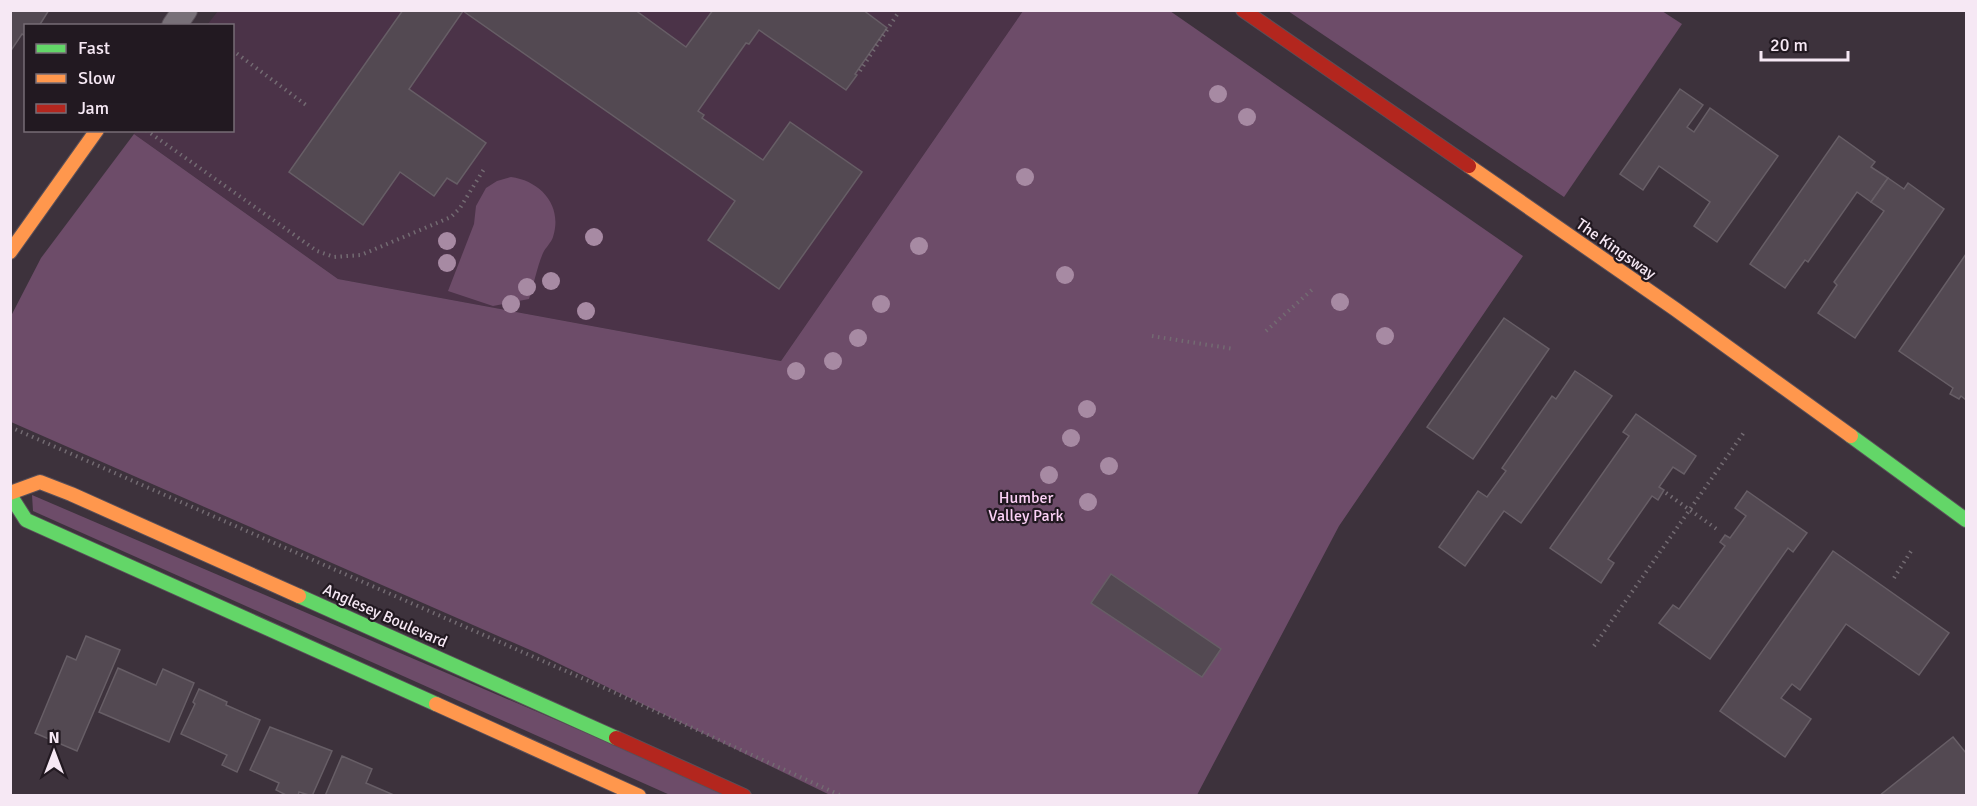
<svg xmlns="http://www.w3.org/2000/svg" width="1977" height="806" font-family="Signika,sans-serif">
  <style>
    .built { fill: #4b3348 }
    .green { fill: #6d4c69 }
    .building { fill: #534952; stroke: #675e66; stroke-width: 1.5 }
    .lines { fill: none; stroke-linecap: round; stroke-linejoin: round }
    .street-casing { stroke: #5a5059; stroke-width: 26 }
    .fast-casing { stroke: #5a5059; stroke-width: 16 }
    .slow-casing { stroke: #5a5059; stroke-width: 16 }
    .jam-casing { stroke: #5a5059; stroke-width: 16 }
    .path { stroke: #736b72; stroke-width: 4; stroke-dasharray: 1.5 4.5; stroke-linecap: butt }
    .street { stroke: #787078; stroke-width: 24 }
    .fast { stroke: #63d668; stroke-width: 14 }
    .slow { stroke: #ff974d; stroke-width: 14 }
    .jam { stroke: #b3261e; stroke-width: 14 }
    .tree { fill: #a78aa3 }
    .labels { text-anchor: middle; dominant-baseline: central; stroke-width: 4.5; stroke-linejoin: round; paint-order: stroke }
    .street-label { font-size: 16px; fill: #f6e8f4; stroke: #221921 }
    .park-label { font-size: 16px; fill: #fdd2f7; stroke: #221921 }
  </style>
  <rect width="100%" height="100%" fill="#3d323c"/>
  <!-- built -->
  <path class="built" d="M218 11H1023L781 361 338 279 134 134 136 130H232V26L207 25Z"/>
  <!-- green -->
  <g class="green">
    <path d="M1023 11H1170L1523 256 1339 526 1197 795H830L537 653 11 422V316L41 258 134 134 338 279 781 361Z"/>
    <path d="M1662 11 1682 24 1564 197 1288 11Z"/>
    <path d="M511 177C541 181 563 206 553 237 551 243 546 247 543 253 537 267 534 284 529 299L493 306 448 291 474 224 476 206 486 188 497 181Z"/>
    <path d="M32 495 731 795H670L33 511Z"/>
  </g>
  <!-- building -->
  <g class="building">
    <path d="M10 10H49L39 26H26V36L22 34 10 52Z"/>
    <path d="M403 10H635L686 47 713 10H863L887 28 855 74 857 75 846 90 759 30 749 44 746 43 698 111 704 115 702 118 763 160 790 122 862 172 779 289 708 240 735 201 463 11 409 89 486 143 457 184 447 178 434 196 400 172 363 225 289 172Z"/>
    <path d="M1680 89 1703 105 1687 127 1694 132 1710 108 1778 156 1717 242 1694 226 1710 202 1659 166 1643 190 1620 174Z"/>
    <path d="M1839 136 1875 162 1871 167 1888 178 1871 202 1857 192 1808 262 1805 260 1785 288 1750 264Z"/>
    <path d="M1888 178 1904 189 1908 183 1944 209 1855 338 1818 313 1837 285 1834 282 1884 211 1871 202Z"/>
    <path d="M1966 254V400L1961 396 1959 399 1950 394 1953 388 1899 351Z"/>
    <path d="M1504 318 1549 349 1473 459 1427 427Z"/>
    <path d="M1575 371 1612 396 1521 523 1504 511 1465 566 1439 547 1478 491 1487 497 1506 471 1502 468 1552 396 1556 399Z"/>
    <path d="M1636 414 1696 456 1684 474 1673 467 1659 487 1664 490 1658 500 1652 496 1608 559 1614 563 1601 583 1550 548 1629 436 1623 432Z"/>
    <path d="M1747 491 1807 533 1793 552 1788 548 1710 659 1659 623 1673 605 1679 609 1725 546 1720 542 1725 535 1730 538 1746 516 1735 508Z"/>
    <path d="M1833 551 1949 633 1919 675 1846 624 1800 690 1792 684 1781 698 1811 719 1785 757 1720 711Z"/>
    <path d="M1111 574 1221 649 1202 677 1091 603Z"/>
    <path d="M86 636 120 650 77 751 35 733 67 656 76 660Z"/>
    <path d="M118 668 156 685 163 669 194 683 169 742 99 712Z"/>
    <path d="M199 689 227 702 226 705 260 720 237 772 222 765 227 755 181 734 195 704 193 702Z"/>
    <path d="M270 727 332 751 312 796 299 792 298 796H288L276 790 279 783 250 770Z"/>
    <path d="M1953 737 1966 753V796H1879Z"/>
    <path d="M342 756 372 769 366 783 396 796H325Z"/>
  </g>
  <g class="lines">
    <!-- street casing -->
    <g class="street-casing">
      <path id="street" d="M174 26 185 10"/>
    </g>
    <!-- fast casing -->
    <g class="fast-casing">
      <g id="fast">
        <path d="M1851 436 1966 520"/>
        <path d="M10 495 26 520 436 704"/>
        <path d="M299 596 616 738"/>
      </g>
    </g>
    <!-- slow casing -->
    <g class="slow-casing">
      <g id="slow">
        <path d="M1469 166 1675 309 1851 436"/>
        <path d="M10 252 97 130"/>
        <path d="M10 493 40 482 71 494 299 596"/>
        <path d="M436 704 639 796"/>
      </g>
    </g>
    <!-- jam casing -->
    <g class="jam-casing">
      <g id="jam">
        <path d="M1243 10 1469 166"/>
        <path d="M616 738 744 796"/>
      </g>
    </g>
    <!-- path -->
    <g class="path">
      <path d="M232 50 306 105"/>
      <path d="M860 71 900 10"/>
      <path d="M146 130 317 251 334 257 361 255 451 217 460 208 484 169"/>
      <path d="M1266 331 1315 287"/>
      <path d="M1152 336 1234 349"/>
      <path d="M10 427 609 690 842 796"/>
      <path d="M1666 493 1718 530"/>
      <path d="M1894 578 1913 548"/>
      <path d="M1594 646 1745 431"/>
    </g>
    <!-- street -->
    <use href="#street" class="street"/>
    <!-- fast -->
    <use href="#fast" class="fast"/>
    <!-- slow -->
    <use href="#slow" class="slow"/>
    <!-- jam -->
    <use href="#jam" class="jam"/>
  </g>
  <!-- trees -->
  <g class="tree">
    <circle cx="1218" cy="94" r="9"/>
    <circle cx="1247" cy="117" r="9"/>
    <circle cx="1025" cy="177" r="9"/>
    <circle cx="594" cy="237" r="9"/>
    <circle cx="447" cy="241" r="9"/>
    <circle cx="919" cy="246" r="9"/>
    <circle cx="447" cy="263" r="9"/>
    <circle cx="1065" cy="275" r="9"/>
    <circle cx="551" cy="281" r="9"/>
    <circle cx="527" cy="287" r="9"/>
    <circle cx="1340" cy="302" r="9"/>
    <circle cx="511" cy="304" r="9"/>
    <circle cx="881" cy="304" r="9"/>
    <circle cx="586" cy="311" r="9"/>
    <circle cx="1385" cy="336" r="9"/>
    <circle cx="858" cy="338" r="9"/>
    <circle cx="833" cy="361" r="9"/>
    <circle cx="796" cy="371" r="9"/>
    <circle cx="1087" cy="409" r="9"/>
    <circle cx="1071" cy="438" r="9"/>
    <circle cx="1109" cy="466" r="9"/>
    <circle cx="1049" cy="475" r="9"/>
    <circle cx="1088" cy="502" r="9"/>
  </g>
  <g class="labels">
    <!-- street labels -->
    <g class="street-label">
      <text transform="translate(1616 249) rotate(35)">The Kingsway</text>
      <text transform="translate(385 616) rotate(24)">Anglesey Boulevard</text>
    </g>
    <!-- park labels -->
    <g class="park-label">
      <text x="1026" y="498">Humber<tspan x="1026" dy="18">Valley Park</tspan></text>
    </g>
  </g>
  <!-- border -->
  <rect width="1977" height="806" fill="none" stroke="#f6e8f4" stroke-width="24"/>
  <!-- legend -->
  <rect x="24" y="24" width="210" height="108" fill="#221921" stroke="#776c75" stroke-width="1.5"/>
  <rect x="36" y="44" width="30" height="9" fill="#63d668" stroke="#776c75" stroke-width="1.5"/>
  <text x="78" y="54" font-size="18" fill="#f6e8f4">Fast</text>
  <rect x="36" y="74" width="30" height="9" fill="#ff974d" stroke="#776c75" stroke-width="1.5"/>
  <text x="78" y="84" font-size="18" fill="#f6e8f4">Slow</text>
  <rect x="36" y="104" width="30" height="9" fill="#b3261e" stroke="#776c75" stroke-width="1.5"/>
  <text x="78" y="114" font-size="18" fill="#f6e8f4">Jam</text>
  <!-- north arrow -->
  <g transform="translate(54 752)" stroke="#221921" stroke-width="4.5" paint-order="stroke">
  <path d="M0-4.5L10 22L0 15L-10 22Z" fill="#f6e8f4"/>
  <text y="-9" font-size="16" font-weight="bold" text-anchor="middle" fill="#f6e8f4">N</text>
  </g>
  <!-- scale -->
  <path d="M1761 51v9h87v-9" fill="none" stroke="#f6e8f4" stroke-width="3"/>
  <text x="1770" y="51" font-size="18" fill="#f6e8f4" stroke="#221921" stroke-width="4.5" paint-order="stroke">20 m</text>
</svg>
